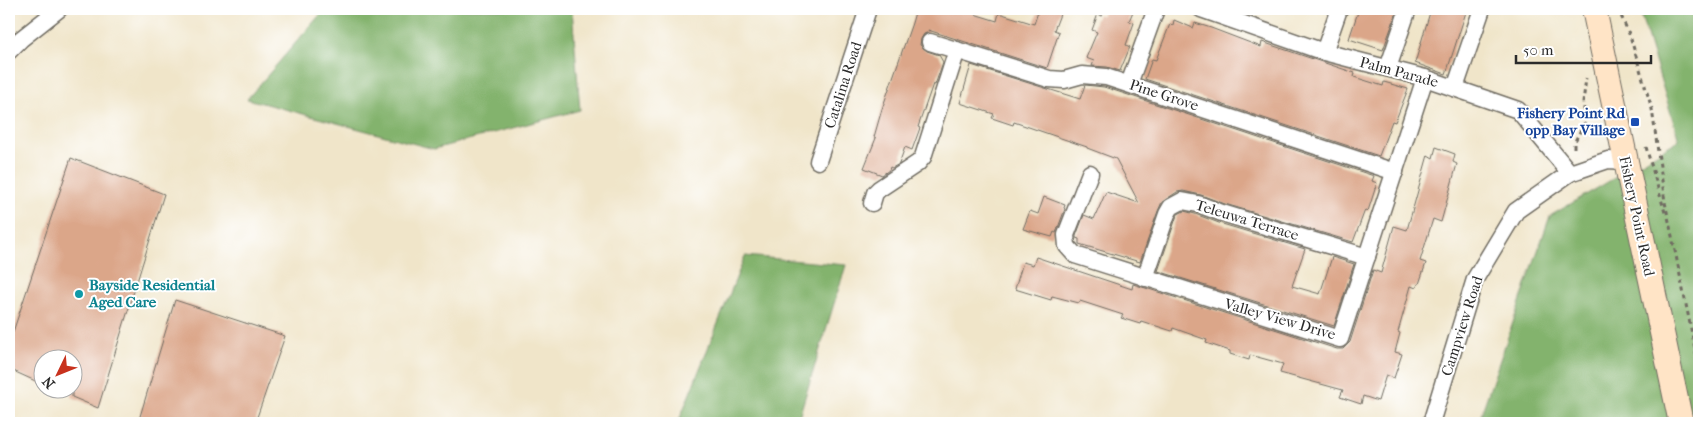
<svg xmlns="http://www.w3.org/2000/svg" width="1708" height="432" font-family="'IM FELL French Canon',serif">
  <style>
    .forest { fill: #83b36d; stroke: #576f4c }
    .building { fill: #dba689 }
    .lines { fill: none; stroke-linecap: round; stroke-linejoin: round }
    .minor-casing { stroke: #706c62; stroke-width: 19 }
    .secondary-casing { stroke: #706c62; stroke-width: 26 }
    .path { stroke: #706c62; stroke-width: 3; stroke-dasharray: 4 4; stroke-linecap: butt }
    .minor { stroke: #fff; stroke-width: 16 }
    .secondary { stroke: #ffe4c6; stroke-width: 24 }
    .transit-dot { fill: #1a4fb4; stroke: #fff; stroke-width: 2 }
    .culture-dot { fill: #0f9aa8; stroke: #fff; stroke-width: 2 }
    .labels { text-anchor: middle; dominant-baseline: central; stroke-width: 4; stroke-linejoin: round; paint-order: stroke }
    .street-label { font-size: 15px; fill: #2b2b2b; stroke: #fff }
    .transit-label { font-size: 15px; font-weight: bold; fill: #164399; stroke: #fff; text-anchor: end }
    .culture-label { font-size: 15px; font-weight: bold; fill: #0d838f; stroke: #fff; text-anchor: start }
  </style>
  <rect width="100%" height="100%" fill="#fff"/>
  <filter id="ink" filterUnits="userSpaceOnUse"><feTurbulence type="fractalNoise" baseFrequency=".02" numOctaves="2"/><feDisplacementMap in="SourceGraphic" scale="10" xChannelSelector="R" yChannelSelector="G"/><feConvolveMatrix kernelMatrix="1 2 1 2 8 2 1 2 1" color-interpolation-filters="sRGB"/></filter>
  <filter id="wash" filterUnits="userSpaceOnUse"><feTurbulence type="fractalNoise" baseFrequency=".0096" numOctaves="4" result="noise"/><feDisplacementMap in="SourceGraphic" scale="20" xChannelSelector="R" yChannelSelector="G"/><feGaussianBlur stdDeviation="1.12" result="paint"/><feColorMatrix in="noise" values="0 0 0 0 0 0 0 0 0 0 0 0 0 0 0 0 0 1.4 0 .05"/><feComposite in="paint" operator="in"/></filter>
  <g filter="url(#wash)">
    <rect width="100%" height="100%" fill="#f0e5c9"/>
    <!-- forest -->
    <g class="forest">
      <path d="M325 9H572L580 110 434 149 247 99Z"/>
      <path d="M1639 9H1699V423H1478L1550 216 1679 140Z"/>
      <path d="M745 256 846 265 797 423H678Z"/>
    </g>
    <g id="blocks">
      <!-- building -->
      <g class="building">
        <path d="M916 9H972L971 13 997 21 999 13 1034 24 1039 9H1062L1054 30 1059 32 1047 68 928 30 929 32 924 34 921 39 920 45 927 51 939 55 943 62 935 85 933 84 918 127 920 128 912 150 905 147 899 164 892 168 890 167 889 170 882 175 864 168 876 138 874 137 882 109 912 23Z"/>
        <path d="M1105 9H1134L1129 21 1134 23 1126 45 1130 47 1120 71 1107 67 1092 66 1094 61 1086 58 1097 32 1092 30 1098 14 1102 16Z"/>
        <path d="M1359 9H1398L1383 50 1349 39Z"/>
        <path d="M1431 9H1467L1446 74 1415 63Z"/>
        <path d="M1174 20 1193 28 1195 23 1211 28 1261 47 1262 42 1355 73 1354 77 1383 86 1384 82 1408 89 1395 122 1392 121 1379 156 1145 79 1152 59 1156 60 1170 24 1173 25Z"/>
        <path d="M971 65 1080 99 1085 85 1104 87 1374 176 1372 181 1377 183 1368 211 1365 210 1353 242 1225 204 1201 195 1183 191 1177 192 1162 202 1158 211 1140 262 1079 244V239L1076 238V236L1084 215 1094 219 1106 192 1139 203 1116 159 1087 148V147L1014 122 1013 125 992 118 994 114 960 103Z"/>
        <path d="M1436 147 1455 154 1453 162 1457 164 1441 222 1433 219 1420 261 1426 263 1419 284H1418L1416 288 1411 286 1398 332 1400 333 1395 352 1402 354 1394 378 1386 375 1378 401 1363 396 1361 404 1340 397 1343 390 1280 373 1283 364 1250 355 1249 360 1230 354V351L1206 343 1207 340 1173 328 1172 331 1141 321 1140 324 1121 318 1123 315 1080 301 1079 303 1052 296 1051 300 1015 289 1023 262 1033 265 1036 257 1132 289 1133 284 1337 349H1343L1350 342 1373 270 1381 273 1394 226 1407 230 1428 155 1433 158Z"/>
        <path d="M71 158 164 194 98 408 72 397V360H42V384L9 369V344Z"/>
        <path d="M1044 197 1065 205 1064 208 1065 209 1056 233 1054 232 1052 237 1023 229 1030 211 1038 214Z"/>
        <path d="M1184 211 1195 214 1219 223 1305 249 1292 286 1320 294 1332 257 1354 264 1334 326 1158 271 1176 218 1178 214Z"/>
        <path d="M175 300 285 336 255 423H138Z"/>
      </g>
    </g>
  </g>
  <g filter="url(#ink)">
    <use href="#blocks" fill-opacity="0" stroke="#706c62" stroke-width="1"/>
    <g class="lines">
      <!-- minor casing -->
      <g class="minor-casing">
        <g id="minor">
          <path d="M1201 9 1324 52 1425 78 1518 110 1570 173"/>
          <path d="M930 42 1049 79 1064 80 1082 75 1106 77 1395 172"/>
          <path d="M9 51 21 39 59 9"/>
          <path d="M1324 52 1339 9"/>
          <path d="M1388 68 1408 9"/>
          <path d="M1129 84 1156 9"/>
          <path d="M1455 88 1482 9"/>
          <path d="M818 161 868 9"/>
          <path d="M1090 173 1066 235 1067 246 1075 255 1340 339 1425 78"/>
          <path d="M872 203 875 193 879 189 918 163 923 157 957 50"/>
          <path d="M1145 278 1167 214 1171 207 1182 201 1198 204 1222 213 1367 257"/>
          <path d="M1431 423 1475 279 1516 211 1570 173 1608 160 1626 161"/>
        </g>
      </g>
      <!-- secondary casing -->
      <g class="secondary-casing">
        <path id="secondary" d="M1594 9 1681 423"/>
      </g>
      <!-- path -->
      <g class="path">
        <path d="M1618 9 1630 36 1652 109 1665 202 1699 368"/>
        <path d="M1646 147 1666 216"/>
        <path d="M1574 148V143L1586 120 1583 103 1586 78"/>
      </g>
      <!-- minor -->
      <use href="#minor" class="minor"/>
      <!-- secondary -->
      <use href="#secondary" class="secondary"/>
    </g>
  </g>
  <!-- markers -->
  <rect class="transit-dot" x="1630" y="117" width="10" height="10" rx="2.5"/>
  <circle class="culture-dot" cx="79" cy="294" r="5"/>
  <g class="labels">
    <!-- street labels -->
    <g class="street-label">
      <text transform="translate(1399 72) rotate(15)">Palm Parade</text>
      <text transform="translate(843 85) rotate(-72)">Catalina Road</text>
      <text transform="translate(1164 95) rotate(18)">Pine Grove</text>
      <text transform="translate(1637 216) rotate(78)">Fishery Point Road</text>
      <text transform="translate(1247 220) rotate(17)">Teleuwa Terrace</text>
      <text transform="translate(1280 319) rotate(16)">Valley View Drive</text>
      <text transform="translate(1462 326) rotate(-72)">Campview Road</text>
    </g>
    <!-- transit labels -->
    <g class="transit-label">
      <text x="1625" y="113">Fishery Point Rd<tspan x="1625" dy="17">opp Bay Village</tspan></text>
    </g>
    <!-- culture labels -->
    <g class="culture-label">
      <text x="89" y="285">Bayside Residential<tspan x="89" dy="17">Aged Care</tspan></text>
    </g>
  </g>
  <!-- margin -->
  <rect width="1708" height="432" fill="none" stroke="#fff" stroke-width="30"/>
  <!-- north arrow -->
  <g transform="translate(58 374) rotate(227)"><circle r="24" fill="#ffffff" stroke="#aaaaaa"/>
  <path d="M0-4L9 19L0 12L-9 19Z" fill="#c8321e"/>
  <text y="-8" font-size="14" font-weight="bold" text-anchor="middle" fill="#2b2b2b">N</text>
  </g>
  <!-- scale -->
  <path d="M1516 55v8h135v-8" fill="none" stroke="#2b2b2b" stroke-width="2.5"/>
  <text x="1523" y="55" font-size="15" fill="#2b2b2b" stroke="#ffffff" stroke-width="4" paint-order="stroke">50 m</text>
</svg>
